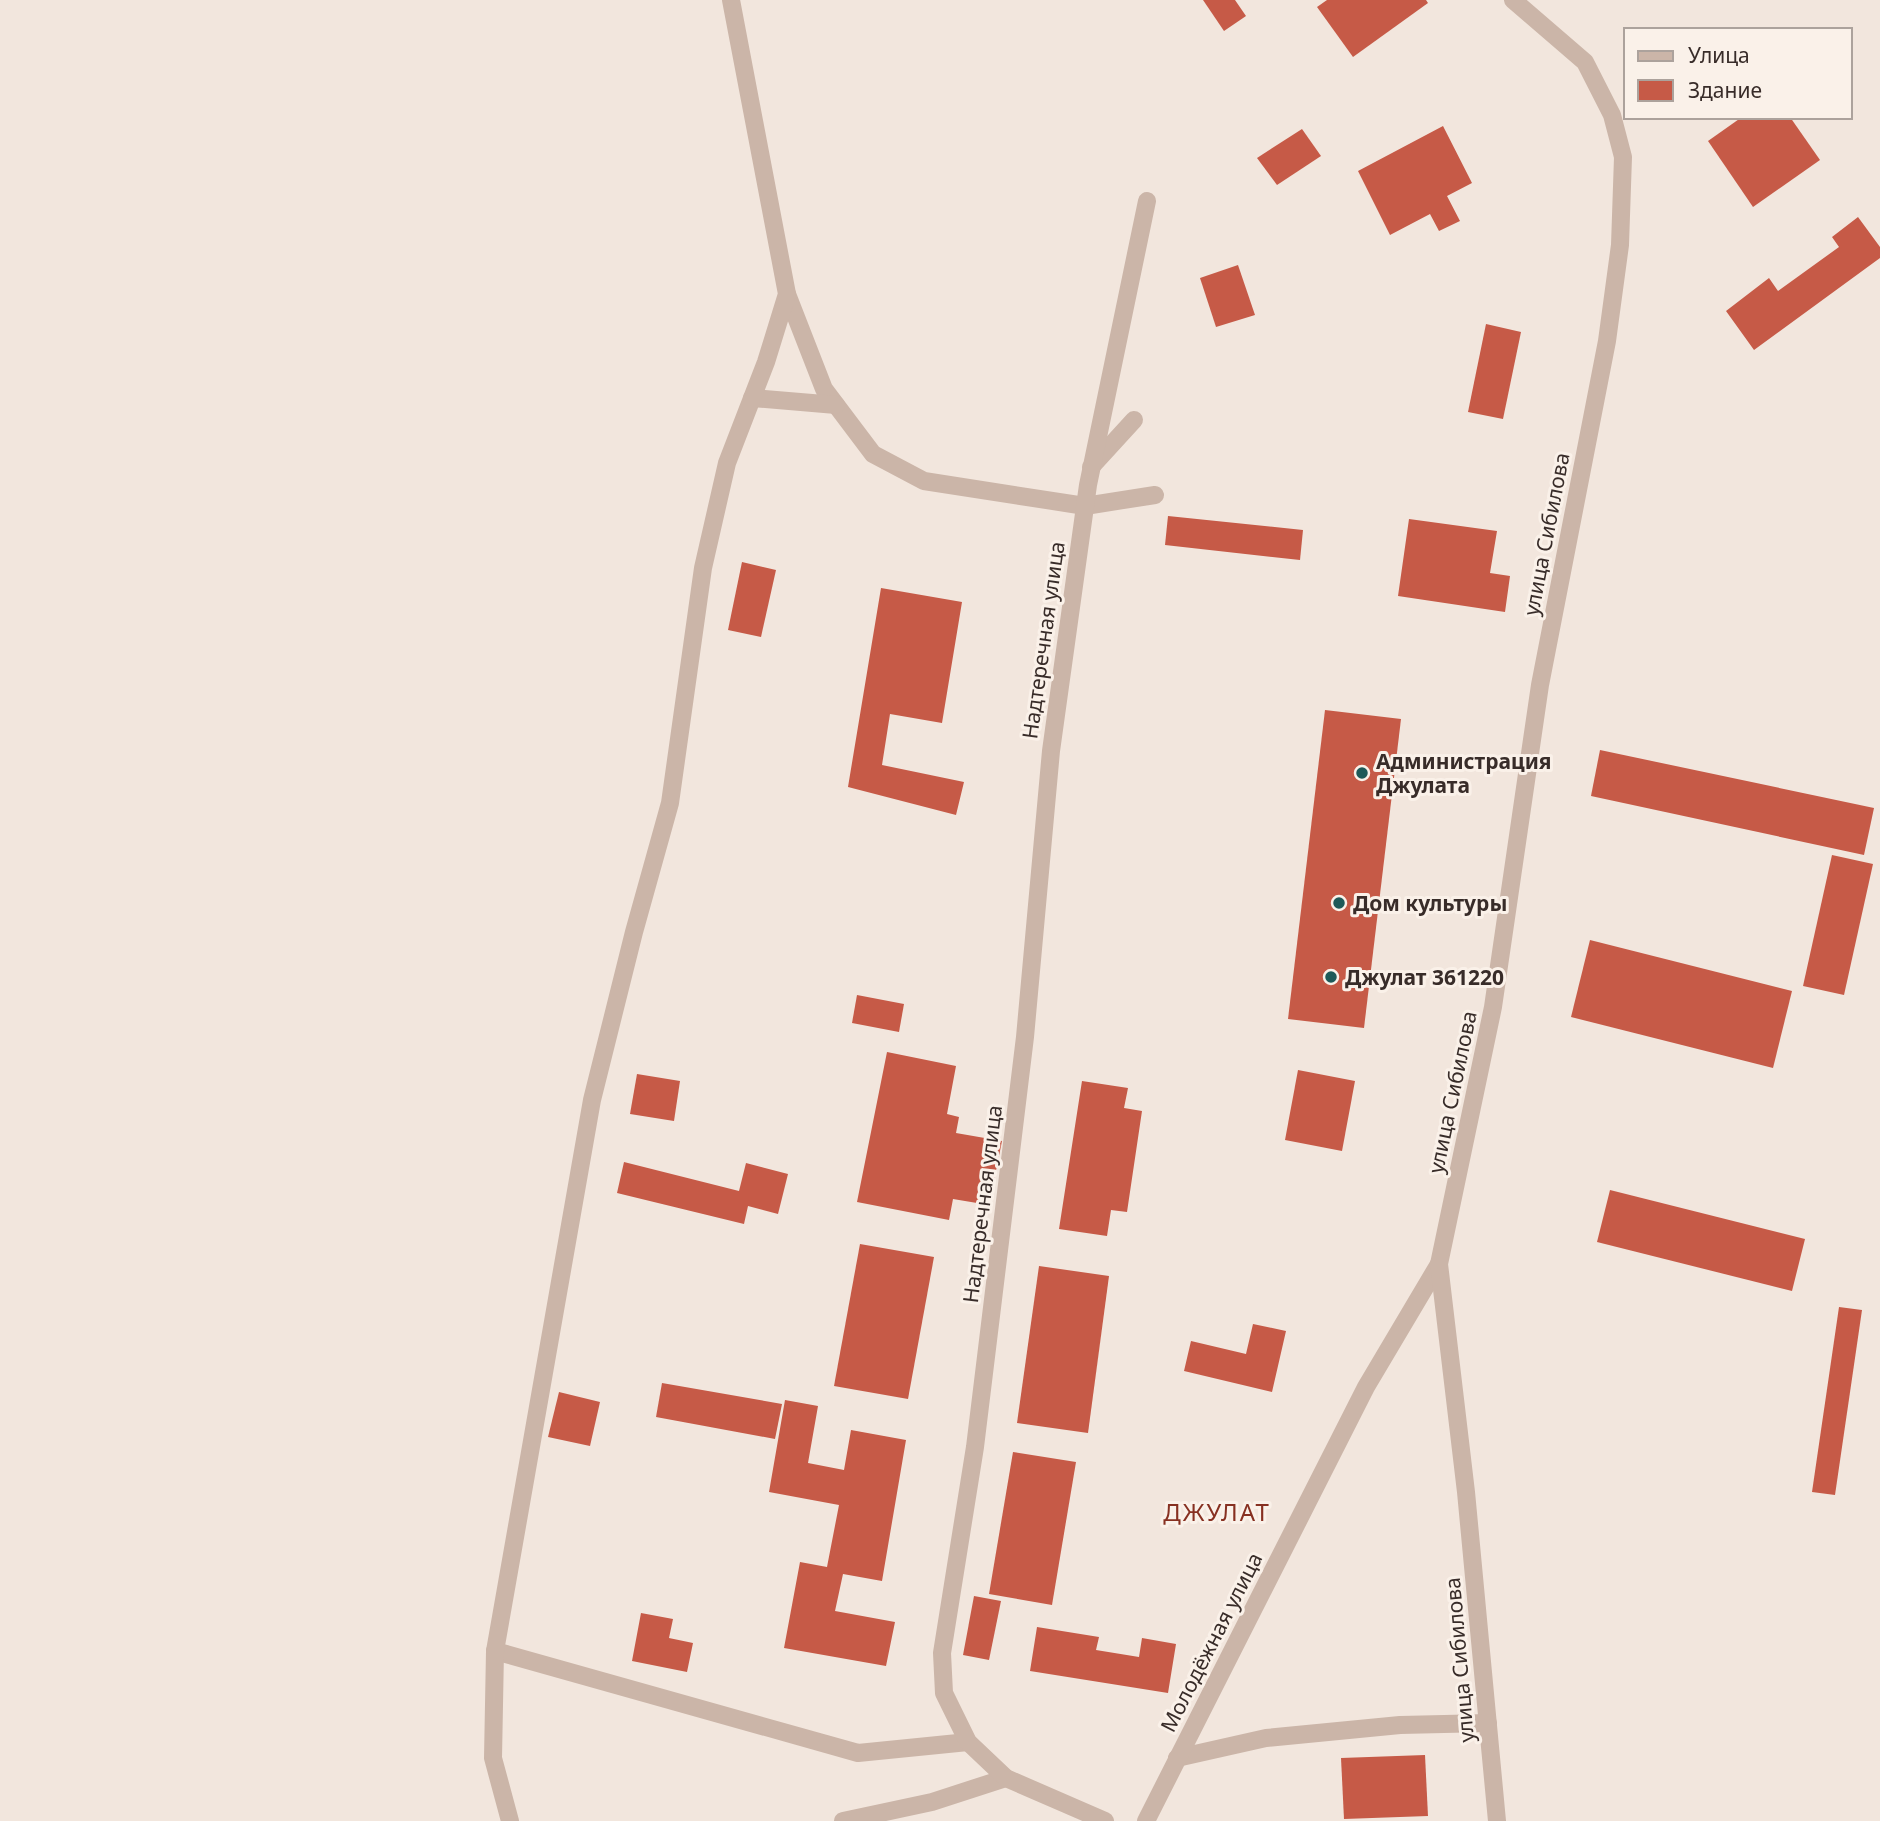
<svg xmlns="http://www.w3.org/2000/svg" width="1880" height="1821" font-family="'Noto Sans',sans-serif">
  <style>
    .building { fill: #c65a47 }
    .lines { fill: none; stroke-linecap: round; stroke-linejoin: round }
    .minor { stroke: #cbb5a8; stroke-width: 18 }
    .poi-dot { fill: #1e5958; stroke: #faf1e9; stroke-width: 2.5 }
    .labels { text-anchor: middle; dominant-baseline: central; stroke-width: 6; stroke-linejoin: round; paint-order: stroke }
    .street-label { font-size: 21px; fill: #382c29; stroke: #faf1e9 }
    .poi-label { font-size: 21px; font-weight: bold; fill: #382c29; stroke: #faf1e9; text-anchor: start }
    .quarter-label { font-size: 24px; letter-spacing: 2px; fill: #873021; stroke: #faf1e9 }
  </style>
  <rect width="100%" height="100%" fill="#f2e6dd"/>
  <!-- building -->
  <g class="building">
    <path d="M1203 0H1235L1246 16 1224 31Z"/>
    <path d="M1327 0H1426L1428 3 1353 57 1317 7Z"/>
    <path d="M1742 117H1790L1820 160 1753 207 1708 141Z"/>
    <path d="M1443 126 1472 183 1447 196 1460 221 1439 231 1430 214 1390 235 1358 171Z"/>
    <path d="M1302 129 1321 156 1277 185 1257 158Z"/>
    <path d="M1858 217 1880 247V258L1754 350 1726 311 1769 278 1778 291 1839 247 1832 237Z"/>
    <path d="M1238 265 1255 315 1216 327 1200 278Z"/>
    <path d="M1486 324 1521 332 1503 419 1468 412Z"/>
    <path d="M1168 516 1303 530 1300 560 1165 545Z"/>
    <path d="M1409 519 1497 531 1490 573 1510 576 1505 612 1398 596Z"/>
    <path d="M742 562 776 570 761 637 728 630Z"/>
    <path d="M881 588 962 602 942 723 890 714 882 765 964 782 956 815 848 787Z"/>
    <path d="M1325 710 1401 719 1364 1028 1288 1019Z"/>
    <path d="M1600 750 1874 808 1864 855 1591 796Z"/>
    <path d="M1832 855 1873 864 1844 995 1803 986Z"/>
    <path d="M1590 940 1792 991 1773 1068 1571 1017Z"/>
    <path d="M857 995 904 1004 899 1032 852 1023Z"/>
    <path d="M887 1052 956 1066 947 1114 959 1117 956 1133 1002 1141 989 1205 953 1199 949 1220 857 1202Z"/>
    <path d="M1298 1070 1355 1081 1342 1151 1285 1140Z"/>
    <path d="M637 1074 680 1081 674 1121 630 1114Z"/>
    <path d="M1082 1081 1128 1088 1124 1108 1142 1111 1127 1212 1111 1210 1107 1236 1059 1229Z"/>
    <path d="M624 1162 739 1191 746 1163 788 1174 778 1214 748 1206 744 1224 617 1193Z"/>
    <path d="M1610 1190 1805 1239 1792 1291 1597 1242Z"/>
    <path d="M860 1244 934 1257 908 1399 834 1386Z"/>
    <path d="M1039 1266 1109 1276 1088 1433 1017 1423Z"/>
    <path d="M1839 1307 1862 1310 1835 1495 1812 1492Z"/>
    <path d="M1253 1324 1286 1331 1272 1392 1184 1371 1191 1341 1246 1354Z"/>
    <path d="M662 1383 782 1404 775 1439 656 1417Z"/>
    <path d="M559 1392 600 1402 590 1446 548 1437Z"/>
    <path d="M785 1400 818 1406 808 1463 844 1470 851 1430 906 1440 882 1581 843 1574 835 1611 895 1622 886 1666 784 1648 800 1562 827 1567 839 1505 769 1492Z"/>
    <path d="M1013 1452 1076 1462 1052 1605 989 1594Z"/>
    <path d="M974 1596 1001 1601 989 1660 963 1655Z"/>
    <path d="M641 1613 673 1619 669 1638 693 1643 687 1672 632 1661Z"/>
    <path d="M1037 1627 1099 1637 1096 1650 1139 1657 1142 1638 1176 1644 1168 1693 1030 1671Z"/>
    <path d="M1425 1755 1428 1816 1344 1819 1341 1758Z"/>
  </g>
  <g class="lines">
    <!-- minor -->
    <g class="minor">
      <path d="M787 294 824 389 873 454 924 481 1085 506 1155 495"/>
      <path d="M752 398 836 405"/>
      <path d="M1091 467 1134 420"/>
      <path d="M495 1651 858 1753 968 1742"/>
      <path d="M1177 1758 1266 1738 1400 1725 1488 1723"/>
      <path d="M510 1821 493 1758 495 1651 592 1100 634 932 670 803 703 568 727 463 766 362 787 294 731 0"/>
      <path d="M843 1821 932 1802 1006 1778"/>
      <path d="M1105 1821 1006 1778 968 1742 944 1693 942 1653 975 1447 1025 1037 1051 751 1088 485 1147 201"/>
      <path d="M1146 1821 1366 1387 1439 1264"/>
      <path d="M1497 1821 1466 1492 1439 1264 1493 1007 1540 685 1607 341 1620 245 1623 157 1612 115 1585 62 1513 0"/>
    </g>
  </g>
  <!-- markers -->
  <g class="poi-dot">
    <circle cx="1362" cy="773" r="7"/>
    <circle cx="1339" cy="903" r="7"/>
    <circle cx="1331" cy="977" r="7"/>
  </g>
  <g class="labels">
    <!-- street labels -->
    <g class="street-label">
      <text transform="translate(1546 534) rotate(-79)">улица Сибилова</text>
      <text transform="translate(1043 640) rotate(-82)">Надтеречная улица</text>
      <text transform="translate(1452 1092) rotate(-78)">улица Сибилова</text>
      <text transform="translate(982 1204) rotate(-83)">Надтеречная улица</text>
      <text transform="translate(1211 1642) rotate(-63)">Молодёжная улица</text>
      <text transform="translate(1459 1660) rotate(-95)">улица Сибилова</text>
    </g>
    <!-- poi labels -->
    <g class="poi-label">
      <text x="1376" y="761">Администрация<tspan x="1376" dy="24">Джулата</tspan></text>
      <text x="1353" y="903">Дом культуры</text>
      <text x="1345" y="977">Джулат 361220</text>
    </g>
    <!-- quarter labels -->
    <g class="quarter-label">
      <text x="1217" y="1511">ДЖУЛАТ</text>
    </g>
  </g>
  <!-- legend -->
  <rect x="1624" y="28" width="228" height="91" fill="#faf1e9" stroke="#aca29c" stroke-width="2"/>
  <rect x="1638" y="51" width="35" height="10" fill="#cbb5a8" stroke="#aca29c" stroke-width="2"/>
  <text x="1688" y="63" font-size="21" fill="#382c29">Улица</text>
  <rect x="1638" y="80" width="35" height="21" fill="#c65a47" stroke="#aca29c" stroke-width="2"/>
  <text x="1688" y="98" font-size="21" fill="#382c29">Здание</text>
</svg>
